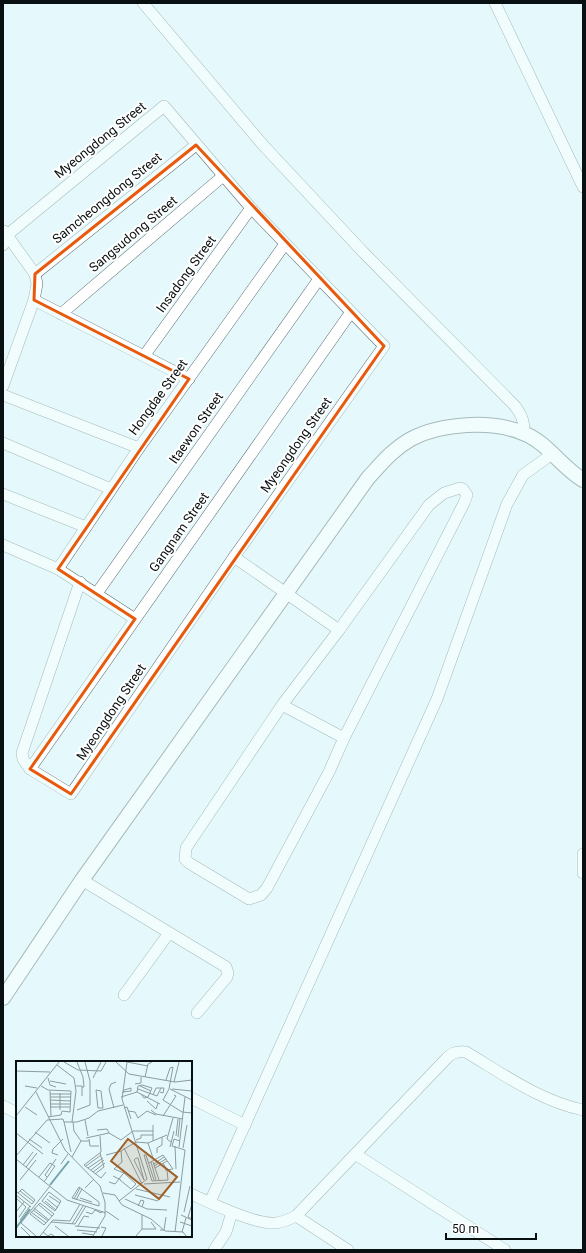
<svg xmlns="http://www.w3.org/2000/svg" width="586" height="1253" font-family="Roboto,sans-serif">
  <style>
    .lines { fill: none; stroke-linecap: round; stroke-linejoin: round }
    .minor-casing { stroke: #5b6c6f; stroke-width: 12 }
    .tertiary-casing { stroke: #5b6c6f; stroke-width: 16 }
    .minor { stroke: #fff; stroke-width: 11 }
    .tertiary { stroke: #fff; stroke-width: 14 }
    .marked { fill: none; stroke: #e8590c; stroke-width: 3; stroke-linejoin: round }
    .labels { text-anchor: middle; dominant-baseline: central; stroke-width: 4; stroke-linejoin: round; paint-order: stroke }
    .street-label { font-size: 13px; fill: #091011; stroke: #fff }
    .inset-river { fill: none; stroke: #73a4ab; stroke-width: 2 }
    .inset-road { fill: none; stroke: #8d9c9e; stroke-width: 1 }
    .view { fill: #a06029; fill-opacity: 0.15; stroke: #a06029; stroke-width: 2 }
    .inset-edge { fill: none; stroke: #091011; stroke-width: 2 }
  </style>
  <rect width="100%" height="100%" fill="#e5f9fc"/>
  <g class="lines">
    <!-- minor casing -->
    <g class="minor-casing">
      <g id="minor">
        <path d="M143 3 263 145 364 253 515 406C522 416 524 420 524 433"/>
        <path d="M495 3 583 187"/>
        <path d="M3 245 7 235 164 106 251 208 384 346 234 557 71 794 30 769 23 759 22 753 80 582"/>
        <path d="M35 274 196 145"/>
        <path d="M34 300 189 379"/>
        <path d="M61 314 223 176"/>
        <path d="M144 356 251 208"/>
        <path d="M3 386 34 300 37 284 35 274 4 231"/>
        <path d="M3 395 139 448"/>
        <path d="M3 443 111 489"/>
        <path d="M460 488 463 489 467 495 464 503 344 738 329 772 267 888 261 895 249 899 189 863 185 859 186 848 282 705 339 630 429 505 444 493Z"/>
        <path d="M3 494 86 527"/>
        <path d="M3 545 58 569 135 619"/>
        <path d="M234 557 339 630"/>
        <path d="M58 569 139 448 285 244"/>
        <path d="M97 593 319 279"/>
        <path d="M282 705 344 738"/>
        <path d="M30 769 351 312"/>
        <path d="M583 854V873"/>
        <path d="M82 880 226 967 228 973 227 977 197 1013"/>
        <path d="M124 995 169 933"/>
        <path d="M191 1098 245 1125"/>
        <path d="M3 1106 17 1113"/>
        <path d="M355 1154 505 1250"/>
        <path d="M191 1194C211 1203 255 1225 276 1223 283 1222 290 1219 296 1216L445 1060C451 1053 456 1051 466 1052 503 1074 540 1101 583 1110"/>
        <path d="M210 1202 437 699 507 504 523 475 552 454"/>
        <path d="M296 1216 348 1250"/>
        <path d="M214 1250 226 1232 232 1212"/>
      </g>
    </g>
    <!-- tertiary casing -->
    <g class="tertiary-casing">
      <path id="tertiary" d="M3 998 82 880 368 478C381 464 393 449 411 439 441 423 492 420 523 433 547 442 561 467 583 480"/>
    </g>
    <!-- minor -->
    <use href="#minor" class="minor"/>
    <!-- tertiary -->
    <use href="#tertiary" class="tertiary"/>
  </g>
  <!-- marked area -->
  <path d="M0 0H586V1253H0ZM196 145 384 346 71 794 30 769 135 619 58 569 189 379 34 300 35 274Z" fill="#e5f9fc" fill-opacity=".55" fill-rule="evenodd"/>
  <path class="marked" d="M196 145 384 346 71 794 30 769 135 619 58 569 189 379 34 300 35 274Z"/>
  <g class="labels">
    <!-- street labels -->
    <g class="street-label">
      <text transform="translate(100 140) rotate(-39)">Myeongdong Street</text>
      <text transform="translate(107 198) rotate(-39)">Samcheongdong Street</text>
      <text transform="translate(133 234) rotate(-40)">Sangsudong Street</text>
      <text transform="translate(186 274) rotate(-54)">Insadong Street</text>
      <text transform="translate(158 397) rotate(-54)">Hongdae Street</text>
      <text transform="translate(196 428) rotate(-55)">Itaewon Street</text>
      <text transform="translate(296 445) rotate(-55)">Myeongdong Street</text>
      <text transform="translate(179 532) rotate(-55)">Gangnam Street</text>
      <text transform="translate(111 712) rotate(-56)">Myeongdong Street</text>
    </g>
  </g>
  <!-- overview -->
  <g transform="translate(16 1061)">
    <rect width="176" height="176" fill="#e5f9fc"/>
    <path class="inset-river" d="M34 124 53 100M0 167 14 148"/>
    <path class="inset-road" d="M48 1 62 9 85 10 90 1M61 1 67 16 68 26H66M100 1 113 13 159 21 176 19M111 1 132 5M41 4 58 17 60 30 56 61M0 10 34 11M129 16 132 3 136 1M32 17 34 24 40 26M77 17 85 1M150 19 154 7 157 6 153 28 147 39 166 51 176 52M34 20 50 23M158 21 163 1M119 23 125 22V16M9 25 21 27M25 25 32 29 55 30 54 51 46 50M60 25H66V35M124 25 135 30M122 28 141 35 145 27M154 28 176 39M156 28 176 30M80 29 85 30 87 47H82ZM34 30 35 55M20 31 49 89 84 125 89 141V155L77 175M121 31 122 25 126 24 136 27 132 36 128 37 125 33M121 31 144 43M44 32V49M107 32V31L108 29 115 27V30L107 31M34 33H55M137 34 140 27H148L147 32 144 31M34 36H55M105 36 121 31M34 39 55 40M131 40 140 48 142 42M34 43H54M9 46 21 54M34 46H54M98 47 93 28 95 23 100 21M108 47 111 46 115 58M61 49 74 44V20L69 1M135 49 140 53 167 58M112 50 119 51 122 57 131 50 140 54M0 55 43 1M147 55 160 35 158 34M32 56 45 54 46 50M69 59 72 75M48 61 55 91M57 61 58 70 65 80M137 64V80M81 69 91 68 93 72M19 71 34 82M0 72 27 93M84 75 85 91 68 104 85 117 90 111M160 75 162 58M162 76 164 58M70 77 93 72 105 79 117 70H137M13 78 26 87M73 78 74 85H83M120 79 125 77V74H137M155 81 151 78 157 57M132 82 151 74M159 85 160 108M154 86 158 70M163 86 169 36M108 87 126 123M167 87 171 64M105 90 106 101 98 108 108 112M141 92V87L146 84V76M42 94 36 92 37 88 47 78M90 94 105 90 120 81 132 82 137 97M130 94H128L136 120 152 119 151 109 147 102M130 94 138 119M0 95 31 59 47 58 48 61H61L73 57 82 50 107 44M56 96 65 80H73M120 97 118 99 128 119M120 97H122L128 119M0 98 51 139 90 152M135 101 140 119M137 101 143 119M133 102 147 94 157 108 149 109M45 103 52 93M138 103 148 96M7 104 17 91M70 105 85 94M138 105 150 98M10 106 21 92M72 107 87 97M139 107 151 100M75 109 88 99M77 111 89 102M79 113 88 106 84 92M23 116 34 102 39 105 28 121M31 116 29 114 40 98M4 119 20 99M93 121 99 123 103 118 106 114 108 112 120 123 115 128 104 119V118H103L97 115M128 123 164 121M63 126 83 141V145L56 137ZM69 127 78 118M120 128 154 136M4 130 18 141M1 131 16 143 19 139 6 128 2 132M33 131 45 140 39 150 26 140ZM87 132 99 134 106 144 135 158 149 170 167 171 170 175M0 134 15 146M119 134 142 140M33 135 44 142M0 137 10 146 3 156M64 137 76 141M31 138 42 147M58 138 64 127M109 138 131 148 151 149M60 139 66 128M29 140 40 149M103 140 131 118 106 38 111 1M24 142 38 153 28 164 14 153ZM22 143 36 155M176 143 172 156 176 158M122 145 125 139 128 140 126 146M18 147 33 159M17 149 32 160M90 150 103 159M0 151 8 141M15 151 30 162M70 151 76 153 79 149 85 152 87 150M168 151 174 125M165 154 176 159M4 159 14 145M54 160 64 143M35 161 59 163 70 145M164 161 176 165M56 163 67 145M39 165 52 175M59 165 84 167M62 165 68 155 73 156M5 166 14 175M85 166 90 167 86 175M126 168H140L135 161M61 169 81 171M144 169H148L150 156M27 171 32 175 35 173 38 175M159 171 169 89 156 85 158 78 164 80M166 171 170 157M66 172 78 174M20 175 5 162 34 125M24 175 37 159 54 160M120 175 126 168V154"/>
    <path class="view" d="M112 78 161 116 143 138 95 100Z"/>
    <rect width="176" height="176" class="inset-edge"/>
  </g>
  <!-- border -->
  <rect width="586" height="1253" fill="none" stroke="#091011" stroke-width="8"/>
  <!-- scale -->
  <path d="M446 1233v6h90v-6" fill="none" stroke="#091011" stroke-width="2"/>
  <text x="452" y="1233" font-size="12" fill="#091011" stroke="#ffffff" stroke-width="3" paint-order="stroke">50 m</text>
</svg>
